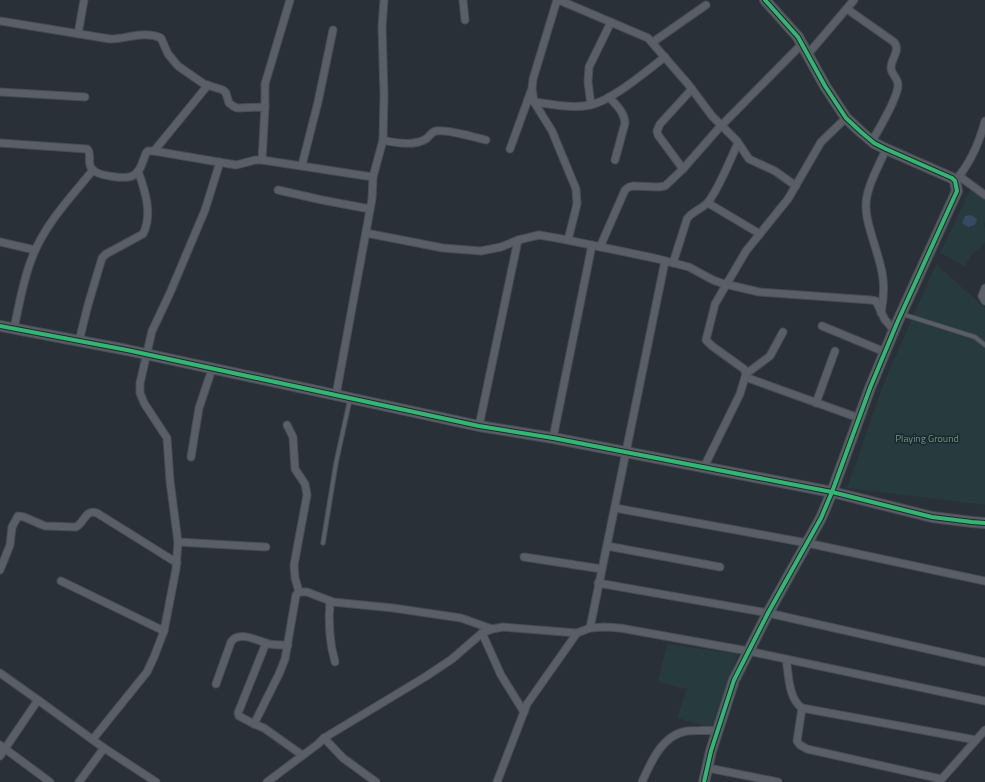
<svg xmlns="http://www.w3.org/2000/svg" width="985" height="782" font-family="'Titillium Web',sans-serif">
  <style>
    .green { fill: #273a3e }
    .water { fill: #384963 }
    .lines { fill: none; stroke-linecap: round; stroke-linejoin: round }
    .lane-casing { stroke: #484c53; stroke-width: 5.5 }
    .street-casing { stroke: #484c53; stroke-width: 9 }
    .secondary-casing { stroke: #484c53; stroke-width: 12 }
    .lane { stroke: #5a5e66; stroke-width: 3.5 }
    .street { stroke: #5a5e66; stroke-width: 7 }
    .secondary { stroke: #595d64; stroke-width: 10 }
    .cycleway-casing { stroke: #1d2633; stroke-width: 6 }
    .cycleway { stroke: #33b770; stroke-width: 4 }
    .labels { text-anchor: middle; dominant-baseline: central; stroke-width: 3; stroke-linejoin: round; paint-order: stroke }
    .park-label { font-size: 10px; fill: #6b9a76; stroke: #1d2633 }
  </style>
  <rect width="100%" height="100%" fill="#2a3038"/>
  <!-- green -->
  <g class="green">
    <path d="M974 182 985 190V222L983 226 985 228V242L980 249 972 253 965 266 940 253Z"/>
    <path d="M936 264 985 308V505L847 488 886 378Z"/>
    <path d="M667 644 738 654 711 728 677 718 687 689 658 682Z"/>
  </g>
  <!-- water -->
  <path class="water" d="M971 215 977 219 975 225 968 227 962 223 965 216Z"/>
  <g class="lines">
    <!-- lane casing -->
    <g class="lane-casing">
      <g id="lane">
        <path d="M902 314 975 337 985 345"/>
        <path d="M323 543 336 463 350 399"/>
      </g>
    </g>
    <!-- street casing -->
    <g class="street-casing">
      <g id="street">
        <path d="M463 0 465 20"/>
        <path d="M557 0 533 79 532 89 534 102 552 131 576 189 577 204 568 240"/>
        <path d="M559 0 648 38 688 84 712 116 737 141 749 159 775 171 796 186"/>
        <path d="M847 9 894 42C901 51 891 58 891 68 891 74 898 78 898 85 898 98 879 129 872 141"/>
        <path d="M0 21 110 39C127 39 144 30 161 38L168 54 178 66 204 84 223 90 226 93 229 103 233 106 237 108 265 107"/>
        <path d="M78 34 84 0"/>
        <path d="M653 42 706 5"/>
        <path d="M808 54 854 0"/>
        <path d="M0 92 85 97"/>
        <path d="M609 97C616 105 624 111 625 123L615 160"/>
        <path d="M534 102C552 104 572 109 590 105 612 101 646 71 665 57"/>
        <path d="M591 105 588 82 589 67 611 22"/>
        <path d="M383 140C395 143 414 146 426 139 430 136 431 132 436 131 447 129 474 137 486 140"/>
        <path d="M0 143 87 149C93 154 86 163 92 169 97 176 127 180 134 175 141 171 143 160 146 153L148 151H154L236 165 255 160H262L373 177"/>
        <path d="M510 149 531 91"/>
        <path d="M154 151 208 85"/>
        <path d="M262 160 265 107V84L290 0"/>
        <path d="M302 165 318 102 333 30"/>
        <path d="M683 169 658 135 657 131 660 124 692 89"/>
        <path d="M959 176 985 195"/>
        <path d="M955 181C971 163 979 144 985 121"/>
        <path d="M278 190 322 200 370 209"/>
        <path d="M708 203 760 234"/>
        <path d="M366 233 443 248 481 251 501 247 518 240 539 235 562 239 654 258 689 267 713 280 721 283 759 292 871 300 876 301 885 320 894 330"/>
        <path d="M0 242 35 250"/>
        <path d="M600 247 625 190 629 187 633 186 658 187 665 186 683 169 718 129 802 44"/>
        <path d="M673 263 687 219C692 211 703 209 709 201 721 184 729 162 738 143"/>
        <path d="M985 288 982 296 985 301"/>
        <path d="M881 313C887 283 882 268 873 240 870 229 866 219 866 207 865 189 879 166 886 149"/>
        <path d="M822 326 885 352"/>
        <path d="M14 329C19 305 23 280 32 258 44 225 71 197 93 170"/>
        <path d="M79 341 88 305 102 258 106 254 143 234C153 215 145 190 138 171"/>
        <path d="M746 374 770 356 783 332"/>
        <path d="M745 377 859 418"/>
        <path d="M336 395 372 199 373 177 383 140 384 95 382 27 384 0"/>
        <path d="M816 403 835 351"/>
        <path d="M287 425 293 437 295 469 305 484 307 495 294 565 295 578 299 592"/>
        <path d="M479 426 518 240"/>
        <path d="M553 438 592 245"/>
        <path d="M191 457 199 408 212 369"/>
        <path d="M704 467 740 394 746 374 744 369 712 346 706 340 715 304 746 251 788 199 821 142 846 118"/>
        <path d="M615 508 807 543 985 581"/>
        <path d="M178 542 266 547"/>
        <path d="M607 546 720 567"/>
        <path d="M524 557 602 569"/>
        <path d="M0 570 10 545 12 527 18 516 24 517 45 526 76 527C85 522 85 509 97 513L177 563"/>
        <path d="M61 581 164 631"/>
        <path d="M598 583 768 613 985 662"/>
        <path d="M330 601C328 623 329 641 335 662"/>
        <path d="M590 628 665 261"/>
        <path d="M482 633 501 675 524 712"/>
        <path d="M786 659C789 675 788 698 802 708L976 740"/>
        <path d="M0 673 38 700 0 756"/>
        <path d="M216 684 231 642C239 630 258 641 269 644 275 645 281 645 288 645"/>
        <path d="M38 700 104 748 156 782"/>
        <path d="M802 708 797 741 800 745 807 749 941 779"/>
        <path d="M254 724 239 716 238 713 266 643"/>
        <path d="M324 738 343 758 376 782"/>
        <path d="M93 739 147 672 154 657 164 631 176 569 178 542 170 481 167 438 144 403 140 393V383L152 331 170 293 205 210 220 162"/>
        <path d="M0 745 50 782"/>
        <path d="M302 755 264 728 254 724 279 674 285 659 296 595 299 592H307L333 602 393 608 461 618 492 629"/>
        <path d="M708 768 778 782"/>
        <path d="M79 782 104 748"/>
        <path d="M267 782 318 744 324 738 425 677 452 659 482 633 492 629 503 627 577 633 590 628 605 627 620 628 748 651 985 701"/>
        <path d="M497 782 527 704 577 633"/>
        <path d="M642 782C651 762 662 735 687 731 697 730 708 731 718 730"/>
        <path d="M939 782 985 730"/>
      </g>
    </g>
    <!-- secondary casing -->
    <g class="secondary-casing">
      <g id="secondary">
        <path d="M0 326 127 350 479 426 553 438 832 492 932 517 972 522 985 523"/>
        <path d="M704 782 711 751 734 680 768 613 821 518 832 492 870 388 897 323 957 191 955 181 952 178 886 149 874 143 861 132 846 118 825 86 798 37 765 0"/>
      </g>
    </g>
    <!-- lane -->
    <use href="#lane" class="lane"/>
    <!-- street -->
    <use href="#street" class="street"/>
    <!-- secondary -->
    <use href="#secondary" class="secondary"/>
    <!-- cycleway casing -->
    <g class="cycleway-casing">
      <g id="cycleway">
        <path d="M0 326 127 350 479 426 553 438 832 492 932 517 972 522 985 523"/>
        <path d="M704 782 711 751 734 680 768 613 821 518 832 492 870 388 897 323 957 191 955 181 952 178 886 149 874 143 861 132 846 118 825 86 798 37 765 0"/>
      </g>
    </g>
    <!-- cycleway -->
    <use href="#cycleway" class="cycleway"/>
  </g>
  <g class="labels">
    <!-- park labels -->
    <g class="park-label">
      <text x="927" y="438">Playing Ground</text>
    </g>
  </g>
</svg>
